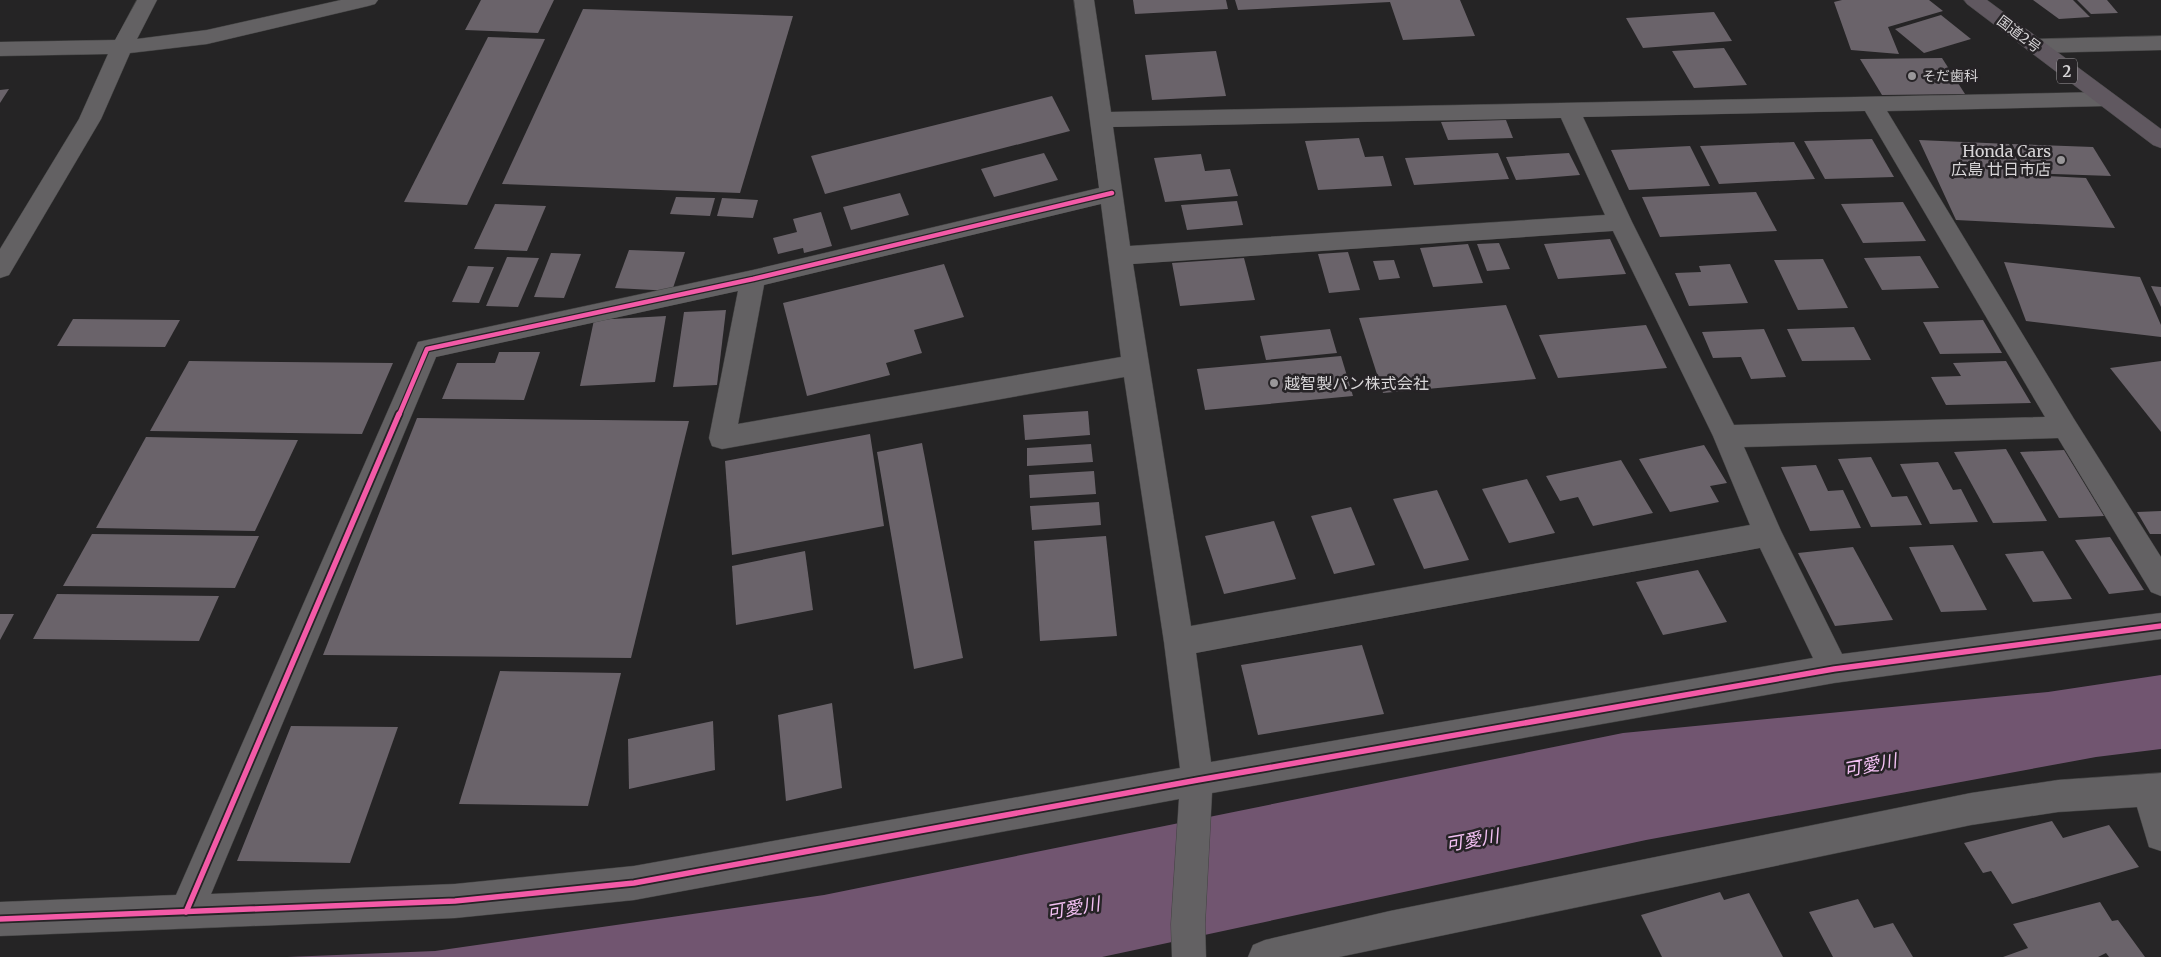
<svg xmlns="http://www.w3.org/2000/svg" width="2161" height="957" font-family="Merriweather,'Noto Sans JP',serif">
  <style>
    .water { fill: #715570 }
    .building { fill: #6a636a }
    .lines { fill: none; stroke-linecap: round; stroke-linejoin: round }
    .minor-casing { stroke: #424242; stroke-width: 1 }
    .highway-casing { stroke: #424242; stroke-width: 1 }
    .minor { fill: #636163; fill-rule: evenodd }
    .highway { fill: #605860; fill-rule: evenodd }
    .cycleway-far1-casing { stroke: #262326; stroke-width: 7 }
    .cycleway-casing { stroke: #262326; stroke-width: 9 }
    .cycleway-far1 { stroke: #f35aa7; stroke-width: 4.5 }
    .cycleway { stroke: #f35aa7; stroke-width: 5.5 }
    .poi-dot { fill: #999799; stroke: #262326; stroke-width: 2 }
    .labels { text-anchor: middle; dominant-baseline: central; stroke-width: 5; stroke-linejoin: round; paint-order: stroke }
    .far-street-label { font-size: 14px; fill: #d7d5d7; stroke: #262326 }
    .far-poi-label { font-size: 14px; fill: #d7d5d7; stroke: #262326; text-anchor: start }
    .shield { fill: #262326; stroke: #a2a0a2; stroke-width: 1 }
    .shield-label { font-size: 15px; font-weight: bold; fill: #d7d5d7 }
    .poi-label { font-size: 16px; fill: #d7d5d7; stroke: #262326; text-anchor: end }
    .water-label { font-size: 18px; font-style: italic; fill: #f4c1f4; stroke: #262326 }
  </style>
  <rect width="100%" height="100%" fill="#252425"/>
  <!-- water -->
  <path class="water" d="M2161 675V749L2096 757 1646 840 1102 957H287L435 951 824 895 1623 733 2048 692Z"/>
  <!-- building -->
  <g class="building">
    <path d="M481 0H554L538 33 465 30Z"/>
    <path d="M1133 0H1226L1228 9 1135 14Z"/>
    <path d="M1235 0H1460L1475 36 1403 40 1390 2 1238 10Z"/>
    <path d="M1842 0H1929L1943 11 1888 27 1899 54 1851 50 1834 2Z"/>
    <path d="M2033 0H2073L2090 17 2059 19Z"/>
    <path d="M2077 0H2107L2118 13 2091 14Z"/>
    <path d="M583 9 793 16 740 193 502 184Z"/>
    <path d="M1714 12 1732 41 1643 48 1626 18Z"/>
    <path d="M1941 15 1971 39 1924 53 1895 29Z"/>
    <path d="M488 37 545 39 467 205 404 202Z"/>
    <path d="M1724 48 1747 85 1694 88 1672 51Z"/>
    <path d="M1216 51 1226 96 1152 100 1145 55Z"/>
    <path d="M1942 58 1965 94 1882 95 1860 59Z"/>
    <path d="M9 89 0 103V90Z"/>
    <path d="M1052 96 1070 131 825 194 811 156Z"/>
    <path d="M1506 120 1513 138 1448 140 1441 122Z"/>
    <path d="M1359 138 1365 157 1383 156 1392 186 1318 190 1305 141Z"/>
    <path d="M1872 139 1894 177 1825 179 1804 141Z"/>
    <path d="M1919 140 2009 144 2025 175 2086 178 2115 228 1956 220Z"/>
    <path d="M1794 142 1815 179 1719 184 1700 146Z"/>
    <path d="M2012 144 2093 147 2111 176 2027 173Z"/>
    <path d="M1690 146 1710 186 1629 190 1611 150Z"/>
    <path d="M1044 153 1058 180 994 197 981 169Z"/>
    <path d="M1498 153 1509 179 1414 185 1405 158Z"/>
    <path d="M1569 153 1580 175 1516 180 1506 157Z"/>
    <path d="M1201 154 1205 171 1230 169 1238 196 1165 202 1154 158Z"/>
    <path d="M1756 192 1777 231 1660 237 1642 197Z"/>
    <path d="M900 193 909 215 851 230 843 207Z"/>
    <path d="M676 197 715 198 710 216 670 214Z"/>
    <path d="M722 198 758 200 753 218 717 216Z"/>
    <path d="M1237 201 1243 225 1187 230 1181 205Z"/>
    <path d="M1903 202 1926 241 1863 243 1841 204Z"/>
    <path d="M495 204 546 206 527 251 474 249Z"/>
    <path d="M821 212 832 246 804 253 803 248 778 254 773 238 797 232 793 219Z"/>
    <path d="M1610 239 1626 274 1558 279 1544 244Z"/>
    <path d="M1499 243 1510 269 1487 271 1477 244Z"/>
    <path d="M1468 244 1483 283 1433 287 1420 248Z"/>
    <path d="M629 250 685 252 672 291 615 288Z"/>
    <path d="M1348 252 1360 290 1329 293 1318 254Z"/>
    <path d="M551 253 581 254 564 298 534 297Z"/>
    <path d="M1920 256 1939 288 1882 290 1864 258Z"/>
    <path d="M507 257 539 258 518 307 486 306Z"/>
    <path d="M1244 258 1255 300 1180 306 1172 263Z"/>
    <path d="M1823 259 1848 308 1798 310 1774 260Z"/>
    <path d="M1394 260 1400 278 1379 280 1373 261Z"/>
    <path d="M2004 262 2140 277 2161 325V337L2026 321Z"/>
    <path d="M944 264 964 317 914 330 922 353 886 363 890 375 807 396 783 303Z"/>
    <path d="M1730 264 1748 303 1689 306 1675 273 1701 272 1699 266Z"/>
    <path d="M468 266 494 267 479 303 452 302Z"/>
    <path d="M2151 286 2161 287V307Z"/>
    <path d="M1506 305 1536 379 1383 393 1359 318Z"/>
    <path d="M726 310 717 385 673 387 684 312Z"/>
    <path d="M666 316 655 382 580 386 594 320Z"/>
    <path d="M73 319 180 320 165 347 57 346Z"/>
    <path d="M1983 320 2002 353 1940 354 1923 322Z"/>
    <path d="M1646 325 1667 368 1558 378 1539 335Z"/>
    <path d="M1854 327 1871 360 1802 361 1787 329Z"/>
    <path d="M1330 329 1337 353 1266 360 1260 336Z"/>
    <path d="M1764 329 1786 377 1751 379 1741 357 1713 358 1702 332Z"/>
    <path d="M499 352H540L524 400 442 399 457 363H495Z"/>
    <path d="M1341 356 1353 396 1205 410 1197 369Z"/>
    <path d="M189 361 393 363 362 434 150 431Z"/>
    <path d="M2006 361 2031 403 1946 405 1931 377 1961 376 1953 363Z"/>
    <path d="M2161 361V432L2110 368Z"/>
    <path d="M1088 411 1090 435 1025 440 1023 415Z"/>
    <path d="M417 418 689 421 631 658 323 655Z"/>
    <path d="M870 434 884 526 732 555 725 461Z"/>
    <path d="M146 437 298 440 255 531 96 528Z"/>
    <path d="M922 443 963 658 914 669 877 452Z"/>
    <path d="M1091 444 1093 462 1027 466V448Z"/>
    <path d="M1704 445 1727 483 1710 486 1719 502 1670 512 1639 459Z"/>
    <path d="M2006 449 2047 521 1993 523 1954 452Z"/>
    <path d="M2064 450 2104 516 2059 518 2020 452Z"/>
    <path d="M1871 457 1892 497 1907 496 1922 525 1871 527 1838 459Z"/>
    <path d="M1621 460 1653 513 1593 526 1578 497 1560 501 1546 476Z"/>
    <path d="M1938 462 1953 490 1961 489 1978 522 1930 524 1900 464Z"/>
    <path d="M1816 465 1828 491 1843 490 1861 528 1810 531 1781 467Z"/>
    <path d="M1094 471 1096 494 1030 498 1029 475Z"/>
    <path d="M1527 479 1555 533 1509 543 1482 489Z"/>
    <path d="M1437 490 1469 560 1424 569 1393 499Z"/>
    <path d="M1099 502 1101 525 1032 530 1030 506Z"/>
    <path d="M1351 507 1375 565 1334 574 1311 516Z"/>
    <path d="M2161 511V534H2150L2137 512Z"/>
    <path d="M1274 521 1296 579 1224 594 1205 536Z"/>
    <path d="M92 534 259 536 235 588 63 586Z"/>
    <path d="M1106 536 1117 636 1040 641 1034 541Z"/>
    <path d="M2110 537 2144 590 2109 594 2075 540Z"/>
    <path d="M1953 545 1987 610 1941 612 1909 547Z"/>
    <path d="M1853 547 1893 620 1835 626 1798 553Z"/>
    <path d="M805 551 813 610 736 625 732 566Z"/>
    <path d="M2043 551 2072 599 2033 602 2005 554Z"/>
    <path d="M1698 570 1727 622 1663 635 1636 582Z"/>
    <path d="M57 594 219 596 199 641 33 639Z"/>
    <path d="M0 614H14L0 640Z"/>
    <path d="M1362 645 1384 714 1258 735 1241 665Z"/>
    <path d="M500 671 621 673 588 806 459 804Z"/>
    <path d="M832 703 842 788 786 801 778 715Z"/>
    <path d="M713 721 715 770 629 789 628 739Z"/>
    <path d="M291 726 398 727 350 863 237 861Z"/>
    <path d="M2052 821 2063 838 2109 825 2139 867 2012 904 1991 871 1983 873 1964 843Z"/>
    <path d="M1720 892 1724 900 1749 893 1783 957H1662L1641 915Z"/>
    <path d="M1858 899 1874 928 1893 923 1913 957H1833L1809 912Z"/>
    <path d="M2100 902 2112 921 2118 920 2145 957H2109L2106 953 2098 957H2003L2028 948 2013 924Z"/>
  </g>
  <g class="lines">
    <!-- minor casing -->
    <g class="minor-casing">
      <g id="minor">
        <path d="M137 0H157L137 39 207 30 341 0H378L375 4 368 6 207 44 130 53 101 119 9 275 0 278V249L79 119 108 54 0 56V42L115 40Z"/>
        <path d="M1074 0H1094L1111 112 2105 92 2113 94 2116 99 2113 104 2105 106 1887 111 2074 419 2161 557V596L2151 592 2058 438 1744 447 1781 531 1842 654 2161 613V639L1834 683 1212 793 1205 924 1206 957H1172L1171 924 1179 799 634 900 455 918 0 936V902L176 895 418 342 753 270 1099 188ZM1865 111 2045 417 1734 425 1632 222 1583 117ZM1561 118 1605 215 1130 246 1113 127ZM1101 204 1121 357 738 424 764 285ZM1613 231 1713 436 1750 525 1191 626 1133 264ZM738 291 709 438 712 446 722 449 1124 377 1164 642 1180 768 634 866 455 884 211 894 436 357ZM1760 548 1813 658 1211 762 1196 653Z"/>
        <path d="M2161 36V50L2035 53 2028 51 2025 46 2028 41 2035 39Z"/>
        <path d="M2161 773V851L2149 847 2137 807 2058 812 1971 825 1339 957H1248L1253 945 1265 940 1390 911 1971 793 2058 780Z"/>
      </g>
    </g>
    <!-- highway casing -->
    <g class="highway-casing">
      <path id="highway" d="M1964 0H1987L2161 129V148L2153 145 1967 4Z"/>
    </g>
    <!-- minor -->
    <use href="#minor" class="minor"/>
    <!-- highway -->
    <use href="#highway" class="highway"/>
    <!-- cycleway-far1 casing -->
    <g class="cycleway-far1-casing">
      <path id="cycleway-far1" d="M399 415 427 349 753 279 1112 193"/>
    </g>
    <!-- cycleway casing -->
    <g class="cycleway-casing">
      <g id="cycleway">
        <path d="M186 912 399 414"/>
        <path d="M0 919 455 901 634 883 1198 780 1834 669 2161 626"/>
      </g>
    </g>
    <!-- cycleway-far1 -->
    <use href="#cycleway-far1" class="cycleway-far1"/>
    <!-- cycleway -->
    <use href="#cycleway" class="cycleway"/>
  </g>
  <!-- markers -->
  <g class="poi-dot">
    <circle cx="1912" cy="76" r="5"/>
    <circle cx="2061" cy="160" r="5"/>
    <circle cx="1274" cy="383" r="5"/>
  </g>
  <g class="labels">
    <!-- far-street labels -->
    <g class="far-street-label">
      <text transform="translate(2019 34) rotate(37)">国道2号</text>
    </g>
    <!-- far-poi labels -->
    <g class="far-poi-label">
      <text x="1922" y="76">そだ歯科</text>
    </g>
    <!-- shield labels -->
    <rect class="shield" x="2057" y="58.5" width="20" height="25" rx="4"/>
    <g class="shield-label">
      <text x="2067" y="71">2</text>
    </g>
    <!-- poi labels -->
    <g class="poi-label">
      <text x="2051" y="151">Honda Cars<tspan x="2051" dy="18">広島 廿日市店</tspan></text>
      <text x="1284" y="383" text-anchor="start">越智製パン株式会社</text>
    </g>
    <!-- water labels -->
    <g class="water-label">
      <text transform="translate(1870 765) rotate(-11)">可愛川</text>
      <text transform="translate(1472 840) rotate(-10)">可愛川</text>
      <text transform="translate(1073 908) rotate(-10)">可愛川</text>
    </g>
  </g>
</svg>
